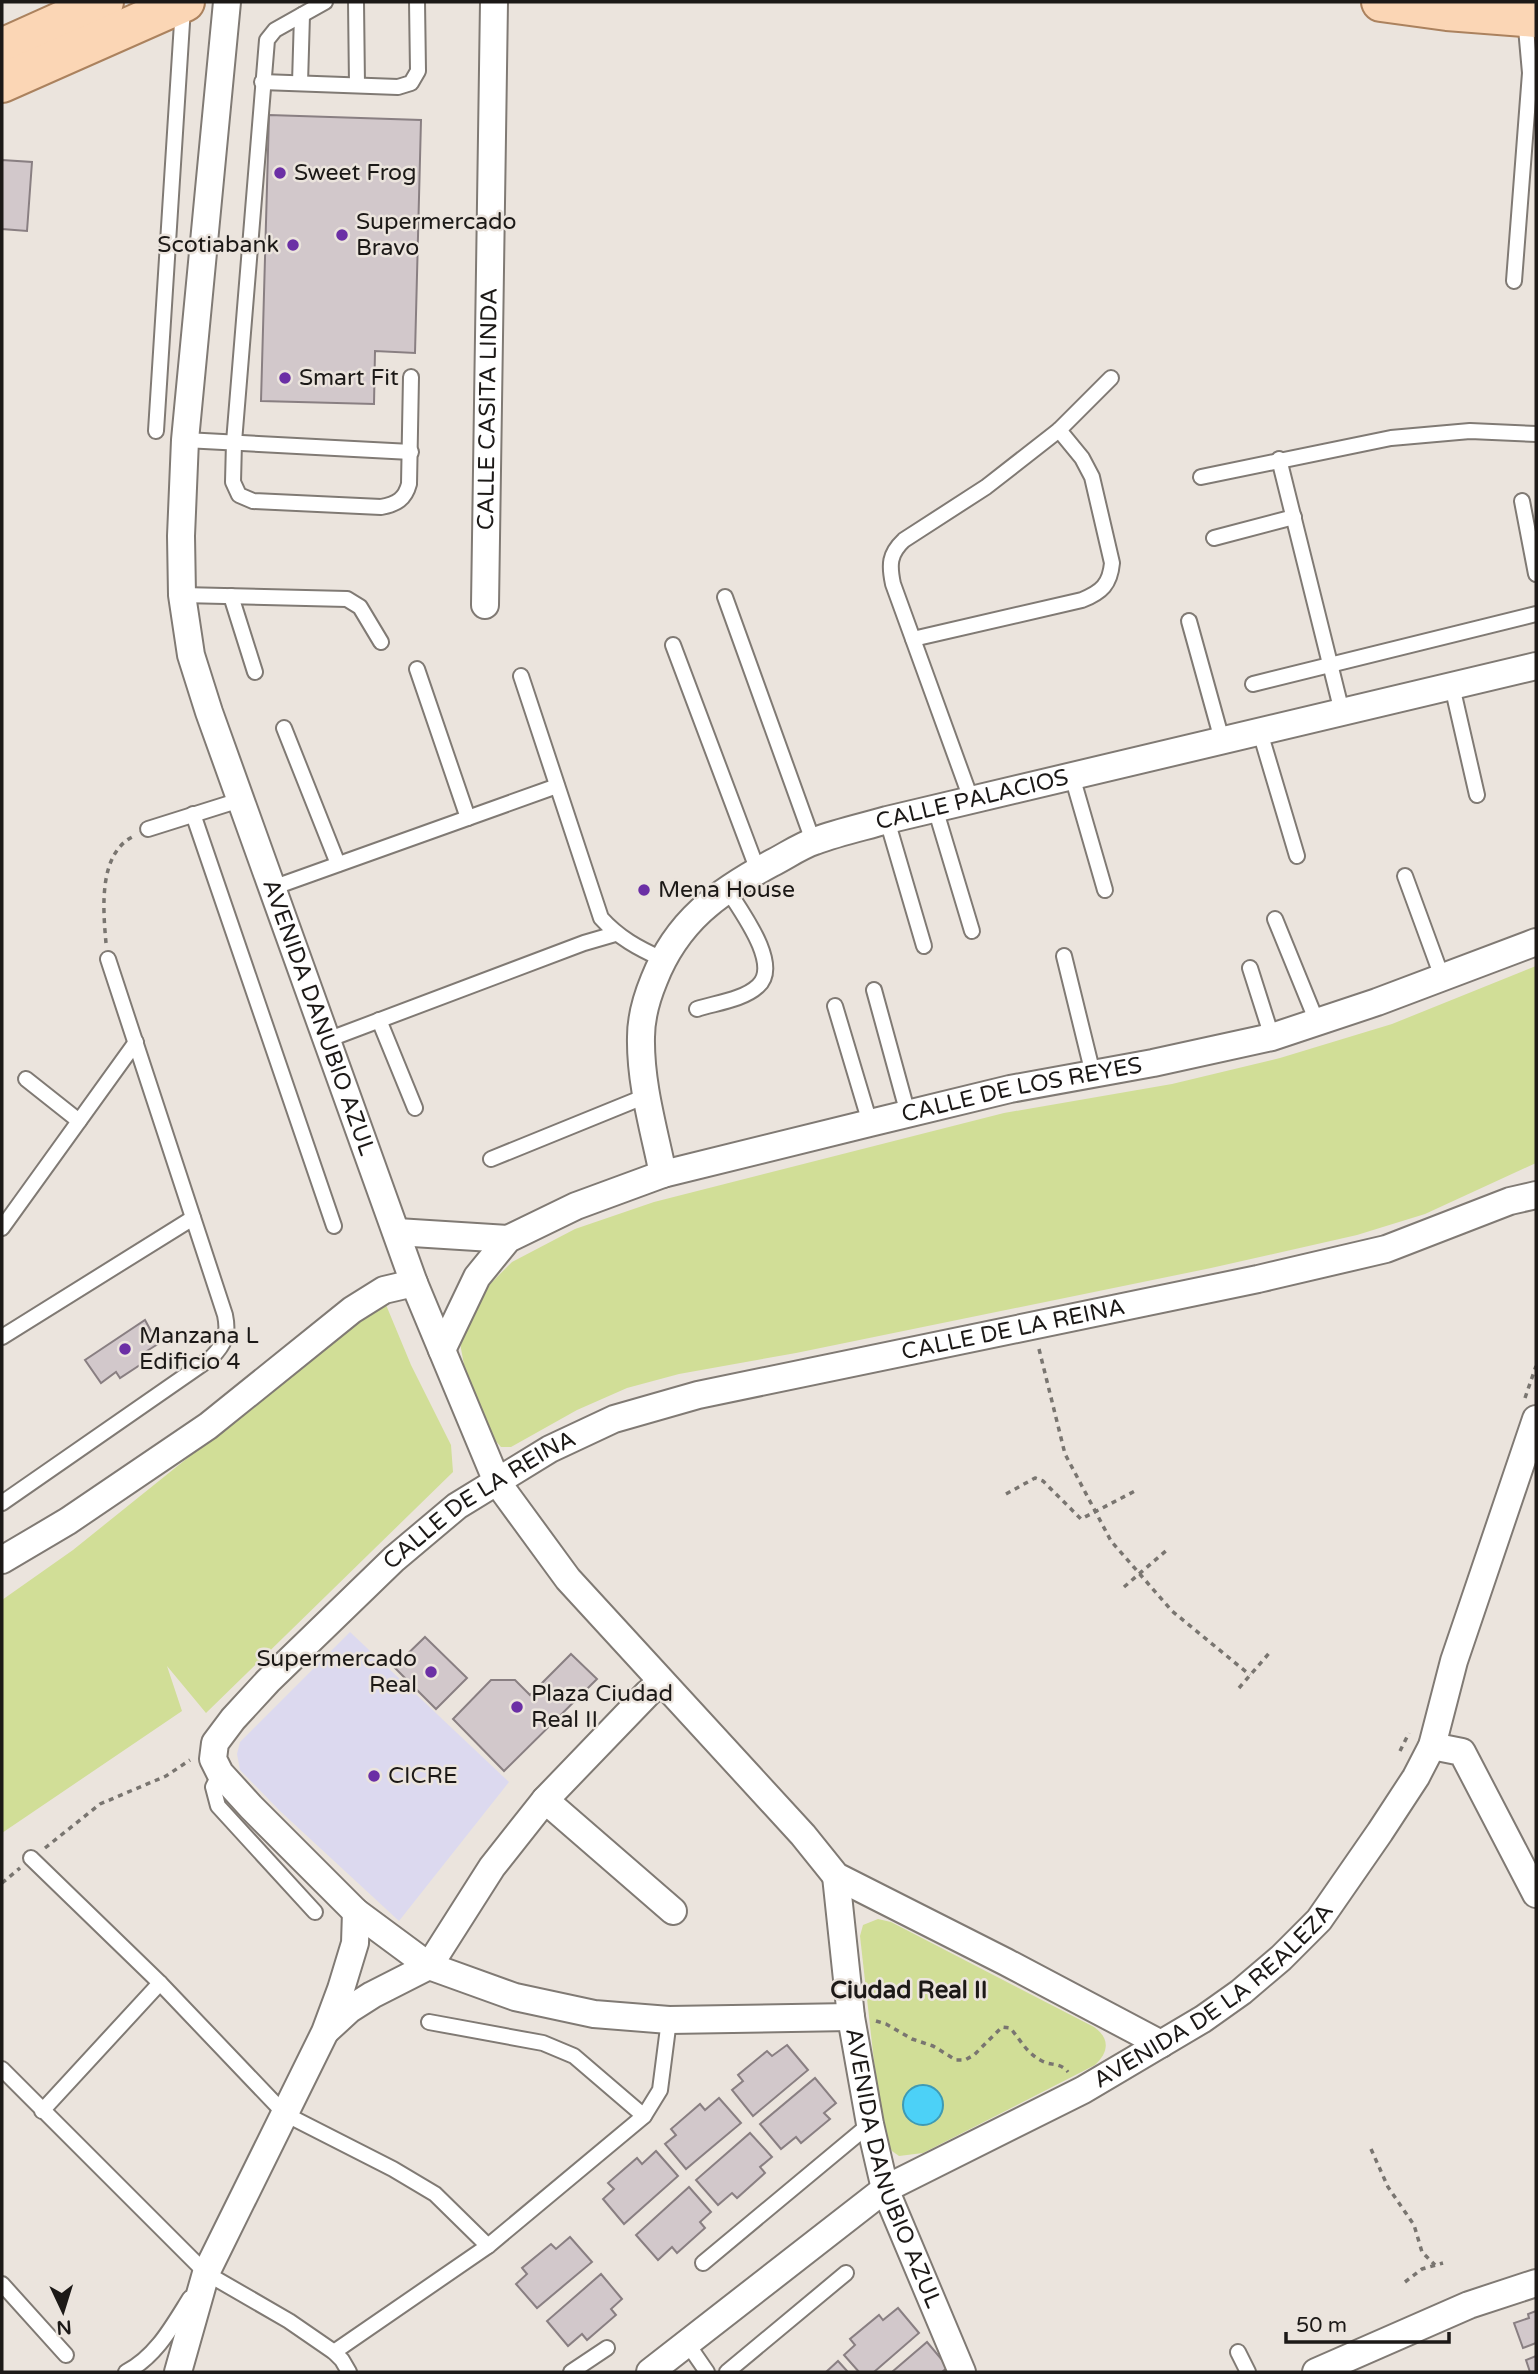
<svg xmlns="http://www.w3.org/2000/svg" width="1538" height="2374" font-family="'Varela Round',sans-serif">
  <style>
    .education { fill: #dcd9ef }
    .green { fill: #d1de97 }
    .water { fill: #4cd1f7; stroke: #3e9ab4; stroke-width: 2 }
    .building { fill: #d2c8cb; stroke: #897f82; stroke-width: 2 }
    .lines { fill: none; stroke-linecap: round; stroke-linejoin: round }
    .lane-casing { stroke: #807a74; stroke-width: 18 }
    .street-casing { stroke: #807a74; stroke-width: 30 }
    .primary-casing { stroke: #ab825e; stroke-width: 42 }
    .path { stroke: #797570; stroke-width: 3.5; stroke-dasharray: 5 5; stroke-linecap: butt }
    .lane { stroke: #fff; stroke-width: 14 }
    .street { stroke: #fff; stroke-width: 26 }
    .primary { stroke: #fbd6b5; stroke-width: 38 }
    .poi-dot { fill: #6b2fa5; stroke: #ebe4dd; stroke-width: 2.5 }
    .labels { text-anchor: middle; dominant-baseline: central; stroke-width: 5; stroke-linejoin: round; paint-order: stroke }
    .poi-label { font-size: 23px; fill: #1c1917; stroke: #ebe4dd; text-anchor: start }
    .street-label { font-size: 23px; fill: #1c1917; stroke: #ebe4dd }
    .neighbourhood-label { font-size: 24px; font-weight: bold; fill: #1c1917; stroke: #ebe4dd }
  </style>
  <rect width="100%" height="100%" fill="#ebe4dd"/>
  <!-- education -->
  <path class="education" d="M350 1632 509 1782 399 1921 280 1811 240 1770 237 1754 240 1742Z"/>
  <!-- green -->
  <g class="green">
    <path d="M1536 966V1163L1425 1214 1357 1235 1211 1268 796 1353 679 1374 627 1388 577 1410 511 1447H501L492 1437 464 1365 460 1343 462 1324 474 1300 512 1262 575 1229 654 1202 1004 1113 1172 1084 1280 1058 1392 1024Z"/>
    <path d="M384 1300 411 1365 451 1445 453 1472 206 1713 167 1666 182 1711 2 1833V1600L73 1550Z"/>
    <path d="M878 1919 891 1922 1094 2027C1110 2038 1109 2052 1095 2065L923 2153 899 2156 892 2151 882 2133 860 1936 863 1925Z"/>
  </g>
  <!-- water -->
  <circle class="water" cx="923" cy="2105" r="20"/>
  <!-- building -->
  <g class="building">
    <path d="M269 115 421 120 415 353 375 351 374 404 261 401Z"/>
    <path d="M2 160 32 162 27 231 2 229Z"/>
    <path d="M145 1320 158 1344 142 1354 146 1361 120 1378 116 1372 101 1383 85 1360Z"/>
    <path d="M425 1637 467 1678 436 1709 394 1667Z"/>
    <path d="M571 1654 597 1679 504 1771 453 1719 491 1680H515L530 1695Z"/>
    <path d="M787 2045 808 2070 753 2116 732 2090 743 2081 738 2075 767 2051 772 2056Z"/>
    <path d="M815 2078 836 2103 824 2113 830 2119 801 2143 796 2137 781 2149 760 2124Z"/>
    <path d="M719 2098 741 2123 686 2169 665 2144 676 2135 671 2129 700 2104 705 2110Z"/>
    <path d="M750 2133 772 2157 760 2167 765 2173 737 2198 732 2193 718 2205 696 2180Z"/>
    <path d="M656 2151 678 2176 624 2224 603 2199 614 2189 608 2183 637 2158 642 2164Z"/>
    <path d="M689 2187 711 2212 700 2222 705 2228 677 2253 672 2247 658 2260 636 2235Z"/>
    <path d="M570 2237 592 2262 537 2308 516 2284 527 2274 522 2268 551 2244 556 2249Z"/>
    <path d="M601 2274 622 2299 611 2309 616 2315 587 2340 582 2334 568 2346 547 2321Z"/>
    <path d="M898 2308 919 2333 874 2372H859L844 2355 855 2345 850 2339 879 2315 883 2320Z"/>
    <path d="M1536 2311V2343L1523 2348 1514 2323 1529 2318 1528 2314Z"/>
    <path d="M927 2342 948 2367 942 2372H892Z"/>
    <path d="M1536 2356V2372H1530L1526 2360Z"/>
    <path d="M838 2361 848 2372H826Z"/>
  </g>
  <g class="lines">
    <!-- lane casing -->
    <g class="lane-casing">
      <g id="lane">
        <path d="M325 2 275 30 267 40 234 442 233 482 239 495 253 501 381 507C397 504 405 499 409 484L411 377"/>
        <path d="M356 2 357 85"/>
        <path d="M262 82 398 87 411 83 418 71 417 2"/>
        <path d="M300 83 302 15"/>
        <path d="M1514 281 1530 73 1525 17"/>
        <path d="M156 431 183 7"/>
        <path d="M185 440 411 452"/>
        <path d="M1279 459 1342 712"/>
        <path d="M1201 477 1391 438 1470 431 1536 434"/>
        <path d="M1522 501 1536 574"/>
        <path d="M1214 538 1294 517"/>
        <path d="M182 595 347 599 360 607 381 642"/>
        <path d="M231 596 255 672"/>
        <path d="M725 597 813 841"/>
        <path d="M1189 621 1222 740"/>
        <path d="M913 639 1082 600C1102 592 1110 584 1112 563L1092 477 1082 458 1059 430"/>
        <path d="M673 645 758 871"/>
        <path d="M417 669 468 818"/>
        <path d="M521 676 601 918C619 938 638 948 662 959"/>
        <path d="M1253 684 1536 614"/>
        <path d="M1452 686 1477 795"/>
        <path d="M284 728 338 864"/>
        <path d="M1260 732 1297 856"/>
        <path d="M1072 776 1105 890"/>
        <path d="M971 799 893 584C889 565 889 554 904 540L986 487 1059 430 1111 378"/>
        <path d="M935 808 972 931"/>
        <path d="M193 814 334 1226"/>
        <path d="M887 820 924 946"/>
        <path d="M148 829 240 800"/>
        <path d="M1405 876 1442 977"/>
        <path d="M272 888 557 786"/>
        <path d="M1275 919 1317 1022"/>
        <path d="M1064 956 1093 1074"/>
        <path d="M1250 968 1272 1037"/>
        <path d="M874 990 908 1114"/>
        <path d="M835 1006 870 1123"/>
        <path d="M697 1009C715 1003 743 1000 758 986 782 965 740 910 727 889"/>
        <path d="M379 1020 415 1108"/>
        <path d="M327 1040 584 943 615 934"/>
        <path d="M26 1079 79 1121"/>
        <path d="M491 1159 646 1096"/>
        <path d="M2 1228 136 1042"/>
        <path d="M2 1337 193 1218"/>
        <path d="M2 1503 211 1358C225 1344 229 1334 225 1315L108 959"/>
        <path d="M220 1773 213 1787 218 1806 315 1912"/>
        <path d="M31 1858 160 1983 285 2114 393 2169 435 2194 488 2246"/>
        <path d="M429 2022 543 2043 574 2056 644 2116"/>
        <path d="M2 2069 206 2273 289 2321 334 2352 342 2360 349 2372"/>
        <path d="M42 2111 160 1983"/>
        <path d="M703 2263 870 2124"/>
        <path d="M2 2284 66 2355"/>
        <path d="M687 2343 707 2372"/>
        <path d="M334 2352 488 2246 644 2116 660 2090 669 2020"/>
        <path d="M1238 2352 1248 2372"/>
        <path d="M126 2372C156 2357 173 2325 190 2298"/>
        <path d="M571 2372 607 2348"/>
        <path d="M727 2372 846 2273"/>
      </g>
    </g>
    <!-- street casing -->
    <g class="street-casing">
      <g id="street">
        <path id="s1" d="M227 2 185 440 181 536 182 595 191 655 209 712 414 1283 497 1482 568 1579 803 1835 836 1876 1006 1962 1161 2044"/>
        <path id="s2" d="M485 605 494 2"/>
        <path id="s3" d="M663 1174C654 1130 640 1083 641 1037 641 1018 647 997 654 980 677 921 718 892 772 863 786 856 800 846 815 841 839 832 863 827 887 820L1536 666"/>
        <path d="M397 1232 508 1239"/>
        <path id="s4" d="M442 1350 477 1277 508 1239 576 1206 663 1174 870 1123 1010 1089 1153 1063 1272 1037 1377 1002 1536 942"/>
        <path d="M2 1560 68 1521 208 1426 352 1310 384 1290 414 1283"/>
        <path d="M1432 1746 1462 1752 1536 1894"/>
        <path d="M545 1800 673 1911"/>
        <path id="s5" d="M836 1876 851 2017 870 2124 885 2189 962 2372"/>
        <path id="s6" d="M851 2017 669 2020 594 2014 515 1997 429 1966 356 1912 251 1807 220 1773 213 1759 215 1743 233 1719 268 1681 394 1559 457 1506 550 1449 614 1419 698 1395 1258 1279 1386 1249 1510 1201 1536 1195"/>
        <path d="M326 2031 350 2009 372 1995 429 1966 492 1867 545 1800 648 1693 662 1682"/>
        <path d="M178 2372 206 2273 325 2032 341 1989 355 1943 356 1912"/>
        <path id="s7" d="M650 2372 885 2189 1083 2090 1203 2019 1241 1992 1281 1958 1319 1920 1380 1832 1416 1777 1432 1746 1454 1661 1536 1419"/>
        <path d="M1316 2372 1469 2305 1536 2283"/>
      </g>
    </g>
    <!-- primary casing -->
    <g class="primary-casing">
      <g id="primary">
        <path d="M1381 2 1447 11 1536 18"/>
        <path d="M2 48 104 2"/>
        <path d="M2 83 185 2"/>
      </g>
    </g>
    <!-- path -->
    <g class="path">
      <path d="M106 943C103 909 98 853 134 836"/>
      <path d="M1039 1349 1065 1454 1111 1541 1172 1611 1250 1675"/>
      <path d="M1525 1398 1536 1366"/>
      <path d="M1006 1494 1035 1478 1043 1481 1081 1519 1135 1491"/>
      <path d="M1124 1587 1168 1549"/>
      <path d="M1239 1688 1271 1651"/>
      <path d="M1400 1751 1409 1733"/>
      <path d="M45 1848 100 1804 166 1776 190 1760"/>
      <path d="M2 1883 20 1868"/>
      <path d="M876 2021 886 2024 912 2039 933 2046 956 2060H965L974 2055 1002 2027 1010 2028C1021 2040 1026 2053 1042 2061 1051 2066 1060 2062 1068 2072"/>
      <path d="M1371 2149 1388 2187 1414 2225 1422 2252 1435 2265"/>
      <path d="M1405 2282 1422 2269 1443 2263"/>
    </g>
    <!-- lane -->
    <use href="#lane" class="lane"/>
    <!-- street -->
    <use href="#street" class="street"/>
    <!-- primary -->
    <use href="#primary" class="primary"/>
  </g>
  <!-- markers -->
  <g class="poi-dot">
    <circle cx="280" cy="173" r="7"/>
    <circle cx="342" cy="235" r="7"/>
    <circle cx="293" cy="245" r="7"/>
    <circle cx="285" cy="378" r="7"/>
    <circle cx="644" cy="890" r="7"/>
    <circle cx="125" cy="1349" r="7"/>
    <circle cx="431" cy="1672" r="7"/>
    <circle cx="517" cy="1707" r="7"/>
    <circle cx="374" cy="1776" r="7"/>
  </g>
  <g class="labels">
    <!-- poi labels -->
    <g class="poi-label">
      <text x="294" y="173">Sweet Frog</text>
      <text x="356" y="222">Supermercado<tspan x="356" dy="26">Bravo</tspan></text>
      <text x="279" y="245" text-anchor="end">Scotiabank</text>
      <text x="299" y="378">Smart Fit</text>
      <text x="658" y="890">Mena House</text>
      <text x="139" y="1336">Manzana L<tspan x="139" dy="26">Edificio 4</tspan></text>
      <text x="417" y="1659" text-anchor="end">Supermercado<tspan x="417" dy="26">Real</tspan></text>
      <text x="531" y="1694">Plaza Ciudad<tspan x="531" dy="26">Real II</tspan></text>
      <text x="388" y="1776">CICRE</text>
    </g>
    <!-- street labels -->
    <g class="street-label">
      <text stroke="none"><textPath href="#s2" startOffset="196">CALLE CASITA LINDA</textPath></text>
      <text stroke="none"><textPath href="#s3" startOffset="579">CALLE PALACIOS</textPath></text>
      <text stroke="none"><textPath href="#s1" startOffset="1040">AVENIDA DANUBIO AZUL</textPath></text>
      <text stroke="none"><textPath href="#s4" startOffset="667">CALLE DE LOS REYES</textPath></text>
      <text stroke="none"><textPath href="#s6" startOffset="1675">CALLE DE LA REINA</textPath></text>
      <text stroke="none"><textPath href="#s6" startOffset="1108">CALLE DE LA REINA</textPath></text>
      <text stroke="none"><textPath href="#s7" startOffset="681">AVENIDA DE LA REALEZA</textPath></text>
      <text stroke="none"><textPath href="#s5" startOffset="299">AVENIDA DANUBIO AZUL</textPath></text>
    </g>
    <!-- neighbourhood labels -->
    <g class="neighbourhood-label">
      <text x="909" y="1990">Ciudad Real II</text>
    </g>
  </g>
  <!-- border -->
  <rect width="1538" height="2374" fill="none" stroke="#1c1917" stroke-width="7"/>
  <!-- north arrow -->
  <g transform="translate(63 2311) rotate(176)" stroke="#ebe4dd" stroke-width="5" paint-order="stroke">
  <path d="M0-5L12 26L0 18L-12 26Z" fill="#1c1917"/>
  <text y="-10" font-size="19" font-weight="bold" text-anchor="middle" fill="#1c1917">N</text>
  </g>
  <!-- scale -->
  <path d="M1286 2332v10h163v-10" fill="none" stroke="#1c1917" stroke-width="3.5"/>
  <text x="1296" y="2332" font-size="21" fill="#1c1917" stroke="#ebe4dd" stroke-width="5" paint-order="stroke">50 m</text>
</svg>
